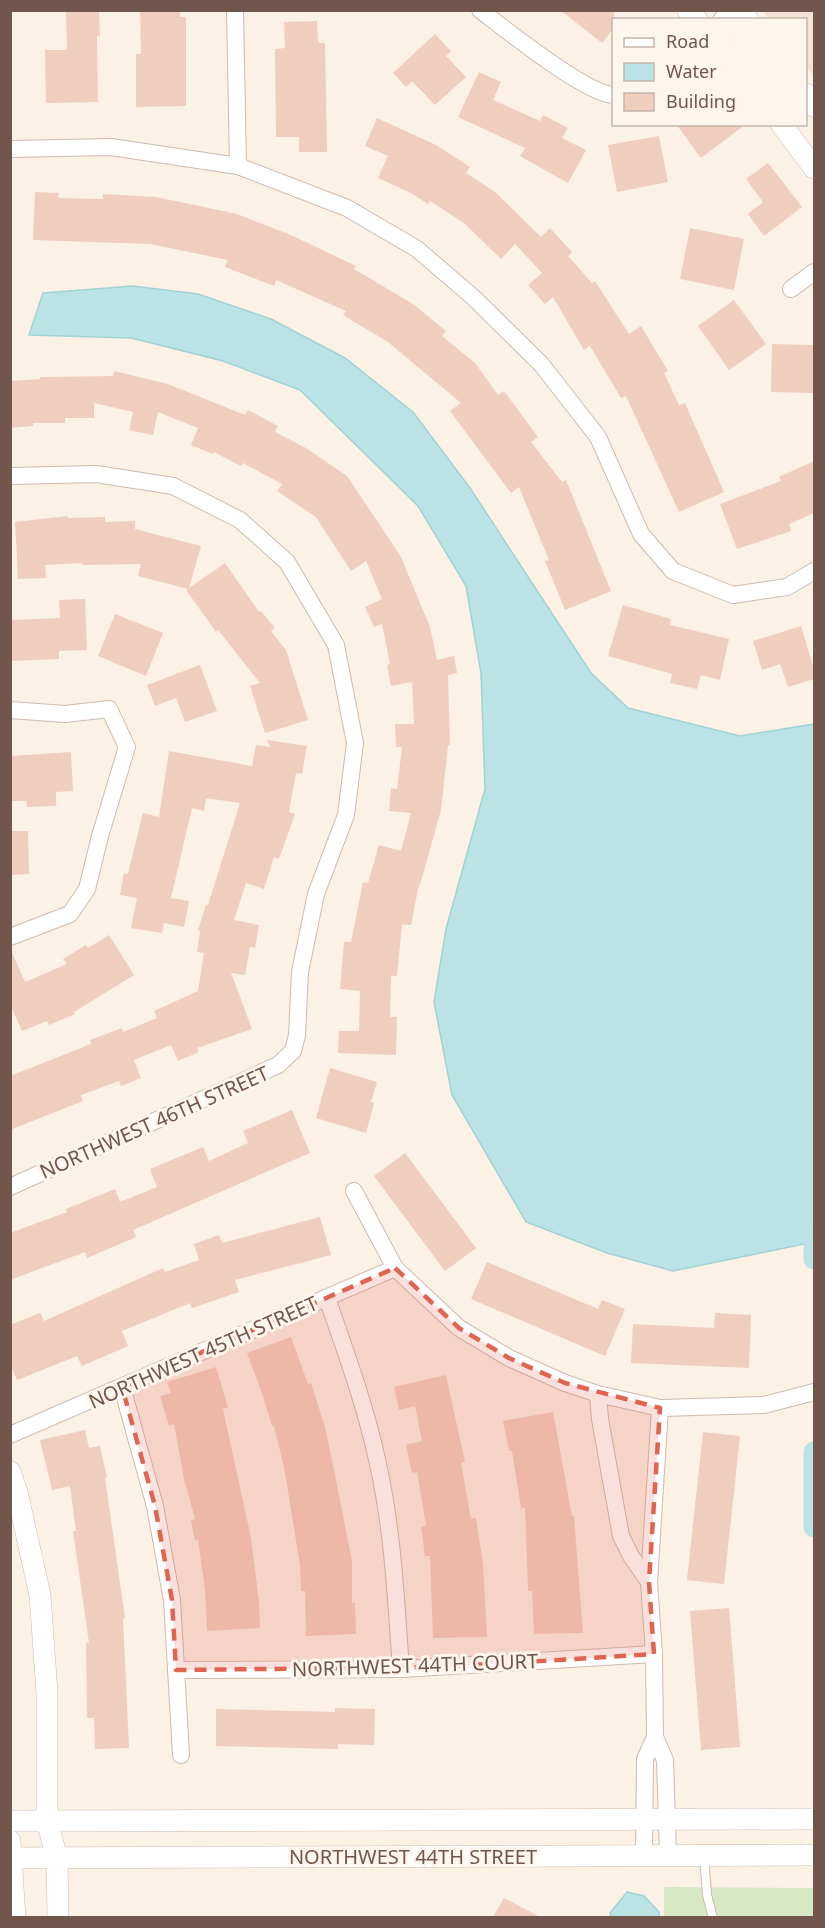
<svg xmlns="http://www.w3.org/2000/svg" width="825" height="1928" font-family="'Noto Sans',sans-serif">
  <style>
    .residential { fill: #f3e2d4 }
    .green { fill: #d6e8c4 }
    .water { fill: #bbe2e4; stroke: #a1d2d6; stroke-width: 1.5 }
    .lines { fill: none; stroke-linecap: round; stroke-linejoin: round }
    .canal { stroke: #bbe2e4; stroke-width: 21 }
    .building { fill: #f0cebe }
    .service-casing { stroke: #cfbaaf; stroke-width: 10 }
    .minor-casing { stroke: #cfbaaf; stroke-width: 18 }
    .tertiary-casing { stroke: #cfbaaf; stroke-width: 22 }
    .service { stroke: #fff; stroke-width: 8 }
    .minor { stroke: #fff; stroke-width: 16 }
    .tertiary { stroke: #fff; stroke-width: 21 }
    .marked { fill: #e0644f; fill-opacity: 0.2; stroke: #e0644f; stroke-width: 4.5; stroke-dasharray: 12 8; stroke-linejoin: round }
    .labels { text-anchor: middle; dominant-baseline: central; stroke-width: 6; stroke-linejoin: round; paint-order: stroke }
    .street-label { font-size: 20px; fill: #73564b; stroke: #fef5ec }
  </style>
  <rect width="100%" height="100%" fill="#fbf1e5"/>
  <!-- residential -->
  <path class="residential" d="M763 11H814V78L806 66V20L770 19Z"/>
  <!-- green -->
  <path class="green" d="M664 1887 814 1888V1917H664Z"/>
  <!-- water -->
  <g class="water">
    <path d="M133 286 198 294 271 319 345 358 413 412 470 488 591 673 628 708 740 736 814 724V1242L673 1271 607 1253 526 1222 452 1095 434 1002 446 929 485 789 481 673 466 586 418 506 300 390 223 361 131 338 29 335 43 293Z"/>
    <path d="M627 1892 644 1896 659 1912V1917H611L610 1913Z"/>
  </g>
  <g class="lines">
    <!-- canal -->
    <g class="canal">
      <path d="M814 1242V1259"/>
      <path d="M814 1452V1527"/>
    </g>
  </g>
  <!-- building -->
  <g class="building">
    <path d="M66 10H99L100 36H97L98 102 46 103 45 50H67Z"/>
    <path d="M140 10H180V17H186V106L136 107V54H141Z"/>
    <path d="M560 10H614V28L602 43Z"/>
    <path d="M317 21 318 43H325L327 152H299V137H276L275 49 285 48 284 22Z"/>
    <path d="M435 34 451 51 446 56 466 77 435 105 412 81 406 87 393 73Z"/>
    <path d="M479 72 501 82 493 100 540 121 543 115 568 128 562 138 586 150 568 183 520 156 525 148 458 117Z"/>
    <path d="M377 118 436 145 470 167 466 173 495 192 541 237 550 228 572 252 568 256 592 283 595 281 629 334 641 326 668 371 664 373 679 405 685 403 724 492 679 512 626 396 621 398 590 346 584 350 553 297 545 304 528 285 542 273 515 244 501 259 464 223 430 201 428 204 411 193 378 178 388 156 365 146Z"/>
    <path d="M676 124H746L701 158Z"/>
    <path d="M659 136 668 182 617 192 608 145Z"/>
    <path d="M768 163 802 207 764 236 748 214 763 202 746 179Z"/>
    <path d="M35 192 59 193 58 198 103 199V194L156 197 237 214 293 236 356 266 354 269 413 304 446 331 442 336 475 363 498 395 504 391 538 437 531 442 562 482 566 480 611 591 565 610 545 561 549 560 519 487 511 493 450 411 461 403 388 342 343 315 346 311 276 280 274 286 225 267 228 260 150 244 33 240Z"/>
    <path d="M690 228 744 239 734 290 680 279Z"/>
    <path d="M734 300 766 344 729 370 698 326Z"/>
    <path d="M772 344 814 345V393L771 392Z"/>
    <path d="M114 371 168 384 245 415 248 410 278 426 275 432 306 448 347 476 400 555 430 627 437 660 454 656 457 673 448 675 450 745H448L441 810 420 885 419 884 411 925 402 924 397 976H391L390 1017H397L396 1055 338 1053 339 1031H359L360 991 340 989 344 942H351L363 882 368 883 379 845 401 851 411 813 389 811 391 788 397 789 402 747H396L395 724H414L412 682 391 686 387 665 390 664 382 624 374 627 365 607 382 599 366 561 351 571 316 517 277 491 282 484 243 463 241 466 214 452 213 454 191 445 198 428 158 412 153 435 129 430 133 412 94 403V418H65V423H33V426L10 428V381L40 379V377L113 376Z"/>
    <path d="M814 461V513L789 524 791 531 737 549 720 504 781 481 779 477Z"/>
    <path d="M68 516V518L105 517V522L135 521V529L201 546 189 588 225 563 259 612 261 611 275 628 271 631 286 650 308 720 265 733 250 686 260 683 218 630 216 632 186 590 188 589 138 576 141 564 82 565V563L45 565 46 578 18 579 15 522Z"/>
    <path d="M85 599 87 650 59 651V659L10 661V620L60 618 59 600Z"/>
    <path d="M623 605 671 619 670 625 729 639 720 680 701 675 697 689 670 683 672 674 608 656Z"/>
    <path d="M115 614 163 633 146 676 98 656Z"/>
    <path d="M801 626 814 669V679L788 687 780 664 762 670 753 641Z"/>
    <path d="M200 665 217 711 185 722 176 698 155 706 147 685Z"/>
    <path d="M267 740 307 746 302 774 296 773 289 812 295 814 279 859 274 857 264 889 246 883 234 920 259 925 255 948 250 947 245 975 231 973 252 1029 197 1048 199 1052 178 1061 171 1045 134 1060 141 1078 121 1086 119 1081 81 1095 83 1101 10 1130V1076L91 1044 90 1040 122 1028 123 1032 157 1018 154 1011 198 991 204 953 197 952 200 931 198 930 206 905H208L240 803 206 798 204 811 192 808 171 898 189 901 184 927 164 923 162 933 131 928 137 898 120 895 124 873 128 874 143 813 159 817 169 751 252 766 256 745 270 747Z"/>
    <path d="M71 752 73 791 56 792V806L27 807 26 801H10V756Z"/>
    <path d="M10 831H28L29 874 10 875Z"/>
    <path d="M109 935 134 975 74 1012 75 1014 49 1025 47 1021 22 1031 10 1004V948L25 982 67 964 63 959 86 945 88 948Z"/>
    <path d="M330 1068 377 1082 371 1102 374 1103 366 1133 316 1118Z"/>
    <path d="M292 1110 310 1153 133 1230 136 1237 87 1258 85 1252 10 1280V1233L67 1212 66 1209 115 1189 120 1202 157 1187 150 1169 203 1147 209 1161 248 1143 243 1131Z"/>
    <path d="M405 1153 476 1248 445 1271 374 1176Z"/>
    <path d="M320 1217 331 1255 235 1280 239 1292 192 1308 190 1303 122 1331 128 1346 82 1366 77 1356 17 1380 10 1364V1325L40 1313 44 1321 163 1268 165 1272 199 1260 194 1244 219 1235 222 1243Z"/>
    <path d="M487 1262 598 1309 602 1300 625 1309 605 1356 471 1299Z"/>
    <path d="M715 1313 751 1315 749 1368 631 1363 633 1324 714 1328Z"/>
    <path d="M291 1337 308 1384 311 1383 325 1427 334 1470 352 1561V1603H355L356 1634 306 1636 305 1591H301L300 1565 284 1467 274 1426H272L263 1396 247 1353Z"/>
    <path d="M216 1367 228 1407 223 1409 251 1538 259 1601 260 1628 207 1631 205 1590 198 1540 195 1541 191 1520 195 1519 184 1479 174 1424 169 1426 160 1396 171 1393 167 1382Z"/>
    <path d="M446 1375 465 1462 461 1463 471 1519 476 1518 483 1564 487 1637 433 1638 430 1556H425L421 1527 426 1526 417 1472 412 1473 406 1445 422 1441 415 1406 399 1410 394 1387Z"/>
    <path d="M553 1412 572 1516H574L583 1633 534 1634 532 1591H528L525 1508H521L512 1451H509L503 1421Z"/>
    <path d="M85 1430 89 1448 100 1446 107 1478H105L125 1618H123L129 1748 95 1749 94 1718H87L86 1643H89L73 1531H76L70 1486 52 1490 40 1440Z"/>
    <path d="M703 1432 740 1436 724 1584 687 1580Z"/>
    <path d="M729 1608 740 1747 701 1750 690 1611Z"/>
    <path d="M335 1708 375 1709 374 1745 338 1744V1749L216 1746V1709L335 1712Z"/>
    <path d="M504 1898 540 1917H493Z"/>
  </g>
  <g class="lines">
    <!-- service casing -->
    <g class="service-casing">
      <path id="service" d="M704 1856 707 1895 713 1918"/>
    </g>
    <!-- minor casing -->
    <g class="minor-casing">
      <g id="minor">
        <path d="M235 10 238 166"/>
        <path d="M480 10C505 29 587 95 614 95"/>
        <path d="M721 20 732 10"/>
        <path d="M10 149 111 147 238 166 347 208 417 249 474 298 541 364 598 437 641 534 673 571 733 595 787 587 814 571"/>
        <path d="M791 289 814 272"/>
        <path d="M10 476 96 474 173 486 240 520 287 562 336 645 355 743 346 815 316 894 300 972 297 1035 293 1051 278 1065 10 1187"/>
        <path d="M10 710 65 714 109 709 127 747 100 836 87 889 70 914 10 937"/>
        <path d="M354 1191 395 1268 459 1328 509 1358 565 1383 598 1394 660 1408 764 1405 814 1392"/>
        <path d="M327 1298C346 1353 366 1407 378 1464 393 1531 396 1601 401 1669"/>
        <path d="M122 1387 155 1506 172 1600 181 1755"/>
        <path d="M598 1394 600 1419 621 1536 631 1556 649 1582"/>
        <path d="M660 1408 649 1582 654 1654 655 1737 665 1760 668 1854"/>
        <path d="M10 1435 395 1268"/>
        <path d="M176 1670 401 1669 654 1654"/>
        <path d="M644 1854 645 1759 655 1737"/>
      </g>
    </g>
    <!-- tertiary casing -->
    <g class="tertiary-casing">
      <g id="tertiary">
        <path d="M688 10 697 20"/>
        <path d="M740 10 748 20"/>
        <path d="M806 94 814 106"/>
        <path d="M781 124 814 168"/>
        <path d="M10 1472 17 1492 40 1595 47 1693V1821L57 1858 58 1918"/>
        <path d="M10 1821 814 1819"/>
        <path d="M10 1841 15 1918"/>
        <path d="M10 1858 814 1855"/>
      </g>
    </g>
    <!-- service -->
    <use href="#service" class="service"/>
    <!-- minor -->
    <use href="#minor" class="minor"/>
    <!-- tertiary -->
    <use href="#tertiary" class="tertiary"/>
  </g>
  <!-- marked area -->
  <path class="marked" d="M395 1268 459 1328 509 1358 565 1383 660 1408 649 1582 654 1654 443 1667 176 1670 172 1600 155 1506 122 1387Z"/>
  <g class="labels">
    <!-- street labels -->
    <g class="street-label">
      <text transform="translate(154 1122) rotate(-24)">NORTHWEST 46TH STREET</text>
      <text transform="translate(203 1352) rotate(-24)">NORTHWEST 45TH STREET</text>
      <text transform="translate(415 1665) rotate(-2)">NORTHWEST 44TH COURT</text>
      <text x="413" y="1856">NORTHWEST 44TH STREET</text>
    </g>
  </g>
  <!-- border -->
  <rect width="825" height="1928" fill="none" stroke="#73564b" stroke-width="24"/>
  <!-- legend -->
  <rect x="612" y="18" width="195" height="108" fill="#fef5ec" stroke="#c6b5ac" stroke-width="1.5"/>
  <rect x="624" y="38" width="30" height="9" fill="#ffffff" stroke="#c6b5ac" stroke-width="1.5"/>
  <text x="666" y="48" font-size="18" fill="#73564b">Road</text>
  <rect x="624" y="63" width="30" height="18" fill="#bbe2e4" stroke="#c6b5ac" stroke-width="1.5"/>
  <text x="666" y="78" font-size="18" fill="#73564b">Water</text>
  <rect x="624" y="93" width="30" height="18" fill="#f0cebe" stroke="#c6b5ac" stroke-width="1.5"/>
  <text x="666" y="108" font-size="18" fill="#73564b">Building</text>
</svg>
